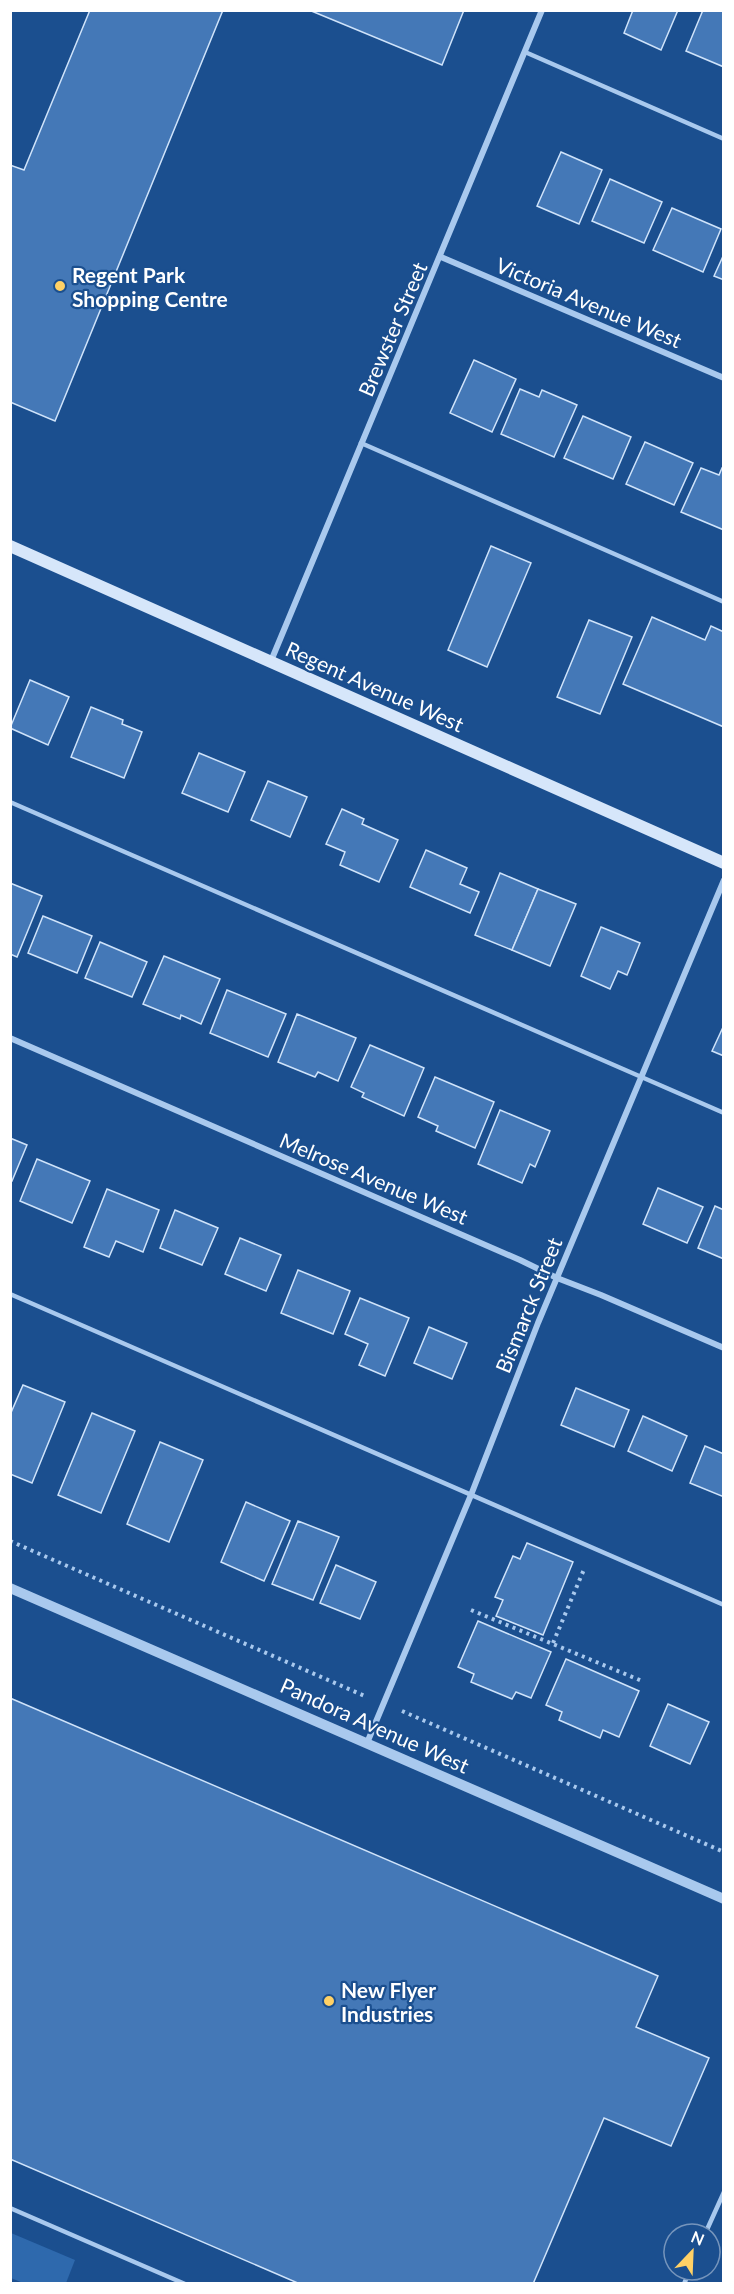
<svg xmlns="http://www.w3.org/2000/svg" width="734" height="2294" font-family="Lato,sans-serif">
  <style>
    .green { fill: #2e69ad }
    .building { fill: #4478b7; stroke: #cfe3fa; stroke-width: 1.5 }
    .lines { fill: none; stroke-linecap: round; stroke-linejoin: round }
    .path { stroke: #a9c9ee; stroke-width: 4; stroke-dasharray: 3 4.5; stroke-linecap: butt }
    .service { stroke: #a9c9ee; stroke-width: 4.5 }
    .minor { stroke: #a9c9ee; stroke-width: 6 }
    .tertiary { stroke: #a9c9ee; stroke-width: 10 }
    .secondary { stroke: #d6e6fa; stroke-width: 12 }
    .poi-dot { fill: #ffd166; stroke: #1b4f8f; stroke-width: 2 }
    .labels { text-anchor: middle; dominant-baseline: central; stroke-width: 4.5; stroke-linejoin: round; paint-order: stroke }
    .poi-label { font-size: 21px; font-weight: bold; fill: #fff; stroke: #1b4f8f; text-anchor: start }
    .street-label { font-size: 21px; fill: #fff; stroke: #1b4f8f }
  </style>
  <rect width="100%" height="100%" fill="#1b4f8f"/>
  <!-- green -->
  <path class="green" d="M11 2233 75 2260 66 2283H23L11 2278Z"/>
  <!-- building -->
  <g class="building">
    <path d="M90 10H223L55 421 10 402V165L24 170Z"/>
    <path d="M309 10H464L442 65Z"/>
    <path d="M633 10H678L661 50 624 33Z"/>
    <path d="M703 10 724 11V67L686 51Z"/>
    <path d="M561 152 602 170 579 224 537 206Z"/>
    <path d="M610 179 662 202 644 243 592 221Z"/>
    <path d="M672 208 721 229 703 272 653 250Z"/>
    <path d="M724 254V280L714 276Z"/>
    <path d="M474 360 516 379 492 432 450 413Z"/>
    <path d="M520 389 539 397 542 390 577 405 554 457 501 434Z"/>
    <path d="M583 416 631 437 613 479 564 458Z"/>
    <path d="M645 442 693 463 674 505 626 484Z"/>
    <path d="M701 468 719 475 722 468 724 469V530L681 512Z"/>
    <path d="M491 546 531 563 487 667 448 650Z"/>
    <path d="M652 617 705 640 711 626 724 632V727L623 684Z"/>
    <path d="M589 620 632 637 600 714 557 697Z"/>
    <path d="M30 680 69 697 48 745 10 728Z"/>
    <path d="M91 707 123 720 122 724 142 732 124 778 71 757Z"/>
    <path d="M199 753 245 772 228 812 182 793Z"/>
    <path d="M268 781 307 797 290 837 251 820Z"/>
    <path d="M342 809 364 819 362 824 398 840 379 882 340 865 345 852 326 844Z"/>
    <path d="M426 850 467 868 460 884 479 892 470 913 410 887Z"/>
    <path d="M500 873 538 889 512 950 475 935Z"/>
    <path d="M10 883 42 896 17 957 10 954Z"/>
    <path d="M538 889 576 904 550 966 512 950Z"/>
    <path d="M43 916 92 936 77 973 28 953Z"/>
    <path d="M601 927 640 943 627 975 618 971 610 989 581 976Z"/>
    <path d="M100 942 147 962 132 997 85 978Z"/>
    <path d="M164 956 220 979 201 1024 181 1015 180 1019 143 1004Z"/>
    <path d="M227 990 286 1014 268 1057 210 1033Z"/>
    <path d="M297 1014 356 1038 338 1081 318 1072 315 1077 278 1062Z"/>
    <path d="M724 1025V1056L712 1051Z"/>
    <path d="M370 1045 424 1068 404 1116 362 1097 364 1093 351 1087Z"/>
    <path d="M435 1077 494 1102 475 1148 436 1131 438 1126 418 1117Z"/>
    <path d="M500 1110 550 1131 535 1167 530 1164 522 1183 478 1164Z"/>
    <path d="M10 1138 27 1145 12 1181 10 1180Z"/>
    <path d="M37 1159 90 1181 72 1223 20 1201Z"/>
    <path d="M658 1188 703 1207 687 1243 643 1224Z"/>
    <path d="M107 1189 159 1210 143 1252 116 1241 109 1257 84 1247Z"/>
    <path d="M715 1206 724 1210V1259L698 1248Z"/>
    <path d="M175 1210 218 1228 202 1265 160 1248Z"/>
    <path d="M240 1238 281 1255 266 1291 225 1274Z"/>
    <path d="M298 1270 350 1291 333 1334 281 1313Z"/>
    <path d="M360 1298 409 1318 385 1376 359 1365 368 1344 345 1334Z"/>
    <path d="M429 1327 467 1343 452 1379 414 1363Z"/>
    <path d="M23 1385 65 1402 32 1483 10 1474V1415Z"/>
    <path d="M576 1388 629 1410 614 1447 561 1425Z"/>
    <path d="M92 1413 135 1431 101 1513 58 1495Z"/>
    <path d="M643 1416 687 1436 672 1471 628 1451Z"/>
    <path d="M160 1442 203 1460 169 1542 127 1524Z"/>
    <path d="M705 1446 724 1454V1497L690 1483Z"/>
    <path d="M246 1502 290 1521 264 1581 221 1562Z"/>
    <path d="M298 1521 339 1537 313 1600 272 1584Z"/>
    <path d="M527 1543 573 1562 543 1635 496 1616 503 1600 495 1597 513 1556 520 1559Z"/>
    <path d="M336 1565 376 1582 360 1619 320 1603Z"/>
    <path d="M478 1621 551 1652 531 1698 516 1692 512 1699 471 1682 474 1674 458 1667Z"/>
    <path d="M566 1659 639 1691 619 1737 603 1730 600 1738 559 1720 562 1712 546 1705Z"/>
    <path d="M10 1698 658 1976 636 2027 709 2058 671 2146 604 2118 533 2284H300L10 2159Z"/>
    <path d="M668 1704 709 1722 690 1764 650 1746Z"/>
  </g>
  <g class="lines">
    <!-- path -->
    <g class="path">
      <path d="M10 1541 367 1697"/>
      <path d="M471 1610 642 1681"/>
      <path d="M553 1643 585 1567"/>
      <path d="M402 1711 724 1852"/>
    </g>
    <!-- service -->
    <g class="service">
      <path d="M525 52 724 139"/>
      <path d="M361 443 724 602"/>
      <path d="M10 802 724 1113"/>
      <path d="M10 1294 724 1605"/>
      <path d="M10 2208 185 2284"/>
      <path d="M705 2234 724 2192"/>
      <path d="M684 2284 690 2270"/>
    </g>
    <!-- minor -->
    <g class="minor">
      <path d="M441 257 724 378"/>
      <path d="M271 661 542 10"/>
      <path d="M10 1038 520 1260 557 1278 601 1295 724 1348"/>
      <path d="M367 1743 471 1495 538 1323 724 880"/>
    </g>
    <!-- tertiary -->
    <path class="tertiary" d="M10 1588 724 1899"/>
    <!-- secondary -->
    <path class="secondary" d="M10 546 724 863"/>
  </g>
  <!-- markers -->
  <g class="poi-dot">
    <circle cx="60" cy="286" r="6"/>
    <circle cx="329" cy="2001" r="6"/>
  </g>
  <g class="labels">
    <!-- poi labels -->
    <g class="poi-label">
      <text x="72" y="274">Regent Park<tspan x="72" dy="24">Shopping Centre</tspan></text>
      <text x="341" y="1989">New Flyer<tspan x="341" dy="24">Industries</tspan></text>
    </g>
    <!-- street labels -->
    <g class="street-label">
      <text transform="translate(589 302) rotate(23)">Victoria Avenue West</text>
      <text transform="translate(392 329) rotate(-67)">Brewster Street</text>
      <text transform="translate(375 686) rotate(24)">Regent Avenue West</text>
      <text transform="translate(374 1178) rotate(23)">Melrose Avenue West</text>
      <text transform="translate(528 1305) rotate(-68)">Bismarck Street</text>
      <text transform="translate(375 1725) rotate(24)">Pandora Avenue West</text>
    </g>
  </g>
  <!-- border -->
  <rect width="734" height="2294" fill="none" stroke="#ffffff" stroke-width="24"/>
  <!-- north arrow -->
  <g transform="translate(692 2252) rotate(23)"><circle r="28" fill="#1b4f8f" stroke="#7695bc" stroke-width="1.5"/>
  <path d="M0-4.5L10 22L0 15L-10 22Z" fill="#ffd166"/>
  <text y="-9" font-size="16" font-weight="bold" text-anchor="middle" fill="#ffffff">N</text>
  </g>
</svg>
